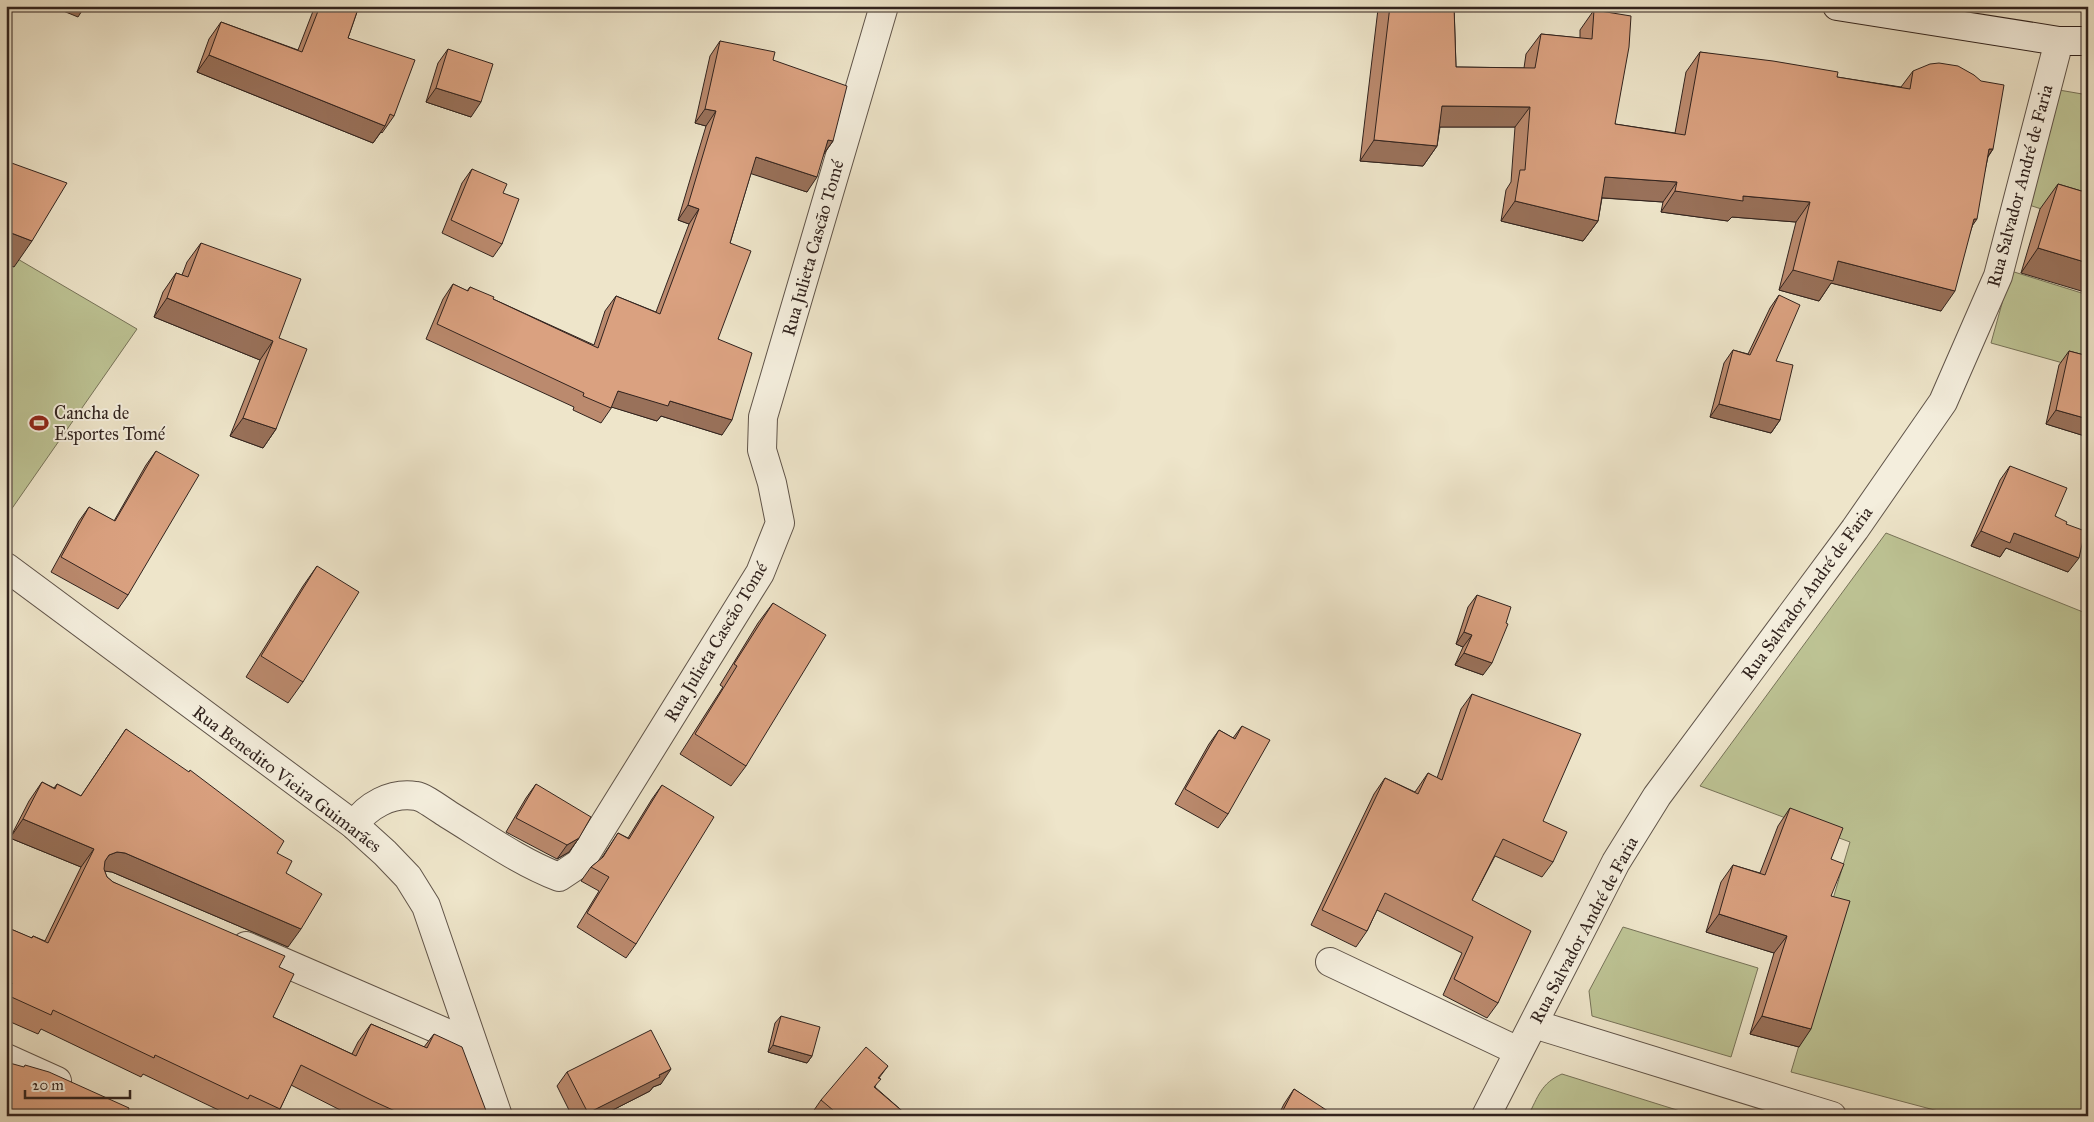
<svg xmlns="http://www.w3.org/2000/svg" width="2094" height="1122" font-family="'IM FELL Great Primer',serif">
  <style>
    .green { fill: #bdc394; stroke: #777359 }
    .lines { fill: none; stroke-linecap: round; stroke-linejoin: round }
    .minor-casing { stroke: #605449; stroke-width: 30 }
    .tertiary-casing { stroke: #605449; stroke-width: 30 }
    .secondary-casing { stroke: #31231e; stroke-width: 30 }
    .minor { stroke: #f4eedd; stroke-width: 28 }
    .tertiary { stroke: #f4eedd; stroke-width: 28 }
    .secondary { stroke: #f4eedd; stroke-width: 28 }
    .wall { fill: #bb8a6e; stroke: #31231e }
    .shaded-wall { fill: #99715a; stroke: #31231e }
    .building { fill: #daa180; stroke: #31231e }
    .labels { text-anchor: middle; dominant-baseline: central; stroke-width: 4; stroke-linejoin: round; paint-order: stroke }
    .street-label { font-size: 18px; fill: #31231e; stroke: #f4eedd }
    .poi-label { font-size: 18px; fill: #31231e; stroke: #f4eedd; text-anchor: start }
  </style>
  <rect width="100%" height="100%" fill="#eee5ca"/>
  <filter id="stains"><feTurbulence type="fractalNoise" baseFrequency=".004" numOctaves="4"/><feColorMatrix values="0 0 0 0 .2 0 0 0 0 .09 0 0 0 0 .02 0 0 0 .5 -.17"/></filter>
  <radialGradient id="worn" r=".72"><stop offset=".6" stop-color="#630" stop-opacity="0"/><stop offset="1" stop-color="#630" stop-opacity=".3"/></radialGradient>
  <!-- green -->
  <g class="green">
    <path d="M2059 90 2088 95V224L2029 205Z"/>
    <path d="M16 258 137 329 6 517V272Z"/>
    <path d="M2011 271 2088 295V370L1991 343Z"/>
    <path d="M1886 533 2088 614V1116H1957L1791 1072 1839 912 1830 909 1850 842 1700 786Z"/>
    <path d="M1623 927 1758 968 1731 1057 1592 1016 1589 991Z"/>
    <path d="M1562 1074 1696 1116H1528C1538 1097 1541 1083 1562 1074Z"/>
  </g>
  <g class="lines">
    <!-- minor casing -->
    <g class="minor-casing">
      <g id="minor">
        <path d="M354 825C367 806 391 792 416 796 424 797 441 810 449 815 485 837 520 862 559 877L580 863 760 573 780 523 772 483 762 450 763 417 884 6"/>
        <path d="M246 946 472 1044"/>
        <path d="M1330 962 1518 1051"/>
        <path d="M1534 1024 1832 1116"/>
        <path d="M6 1058 57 1081"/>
        <path d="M1486 1116 1616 862 1657 796 1855 529 1943 402 1998 276 2059 41"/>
      </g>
    </g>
    <!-- tertiary casing -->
    <g class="tertiary-casing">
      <path id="tertiary" d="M6 567 354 825 385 853 408 877 426 906 498 1116"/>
    </g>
    <!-- secondary casing -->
    <g class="secondary-casing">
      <path id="secondary" d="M1837 6 2059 41H2088"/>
    </g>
    <!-- minor -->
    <use href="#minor" class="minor"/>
    <!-- tertiary -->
    <use href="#tertiary" class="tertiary"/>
    <!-- secondary -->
    <use href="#secondary" class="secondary"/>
  </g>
  <!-- wall -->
  <g class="wall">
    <path d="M315 6H359L348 38 394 116 382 133 381 132 373 143 197 72 209 39 221 22 298 50Z"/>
    <path d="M1380 6H1454L1456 67 1524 68 1526 54 1541 34 1580 38V30L1594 10 1615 124 1675 133 1686 72 1700 52 1837 77 1901 87 1913 71 1993 149 1988 157 1972 227 1941 311 1831 283 1819 301 1779 290 1796 222 1732 217 1728 221 1661 212 1663 202 1602 198 1598 221 1583 241 1501 221 1506 190 1511 182 1515 127H1440L1437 146 1423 166 1360 161 1378 9Z"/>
    <path d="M720 41 773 60 833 141 824 154 807 192 751 173 730 243 718 339 722 435 661 416 657 421 612 407 601 423 573 410 574 407 426 339 443 299 453 284 467 291 470 287 493 299 594 345 605 311 616 296 656 312 689 224 678 220 706 126 695 123 710 56Z"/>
    <path d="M448 49 471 117 426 102 438 63Z"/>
    <path d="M472 169 503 193 502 244 493 257 442 233 462 183Z"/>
    <path d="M2058 184 2088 193 2021 273 2040 209Z"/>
    <path d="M201 243 279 338 276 429 263 448 230 436 260 360 154 317 163 292 176 273 182 275 187 262Z"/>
    <path d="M1779 295 1776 361 1780 420 1771 433 1710 417 1724 363 1733 350 1748 354 1770 308Z"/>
    <path d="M2069 351 2088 356V437L2046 424 2059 365Z"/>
    <path d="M156 451 128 595 118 609 51 572 79 521 89 507 114 521 146 465Z"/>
    <path d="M2010 466 2055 516 2066 524 2068 572 2006 548 2000 557 1971 546 2000 480Z"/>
    <path d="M317 566 303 682 288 703 246 677 303 586Z"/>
    <path d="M1477 595 1483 675 1455 665 1463 647 1456 644 1468 607Z"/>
    <path d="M773 603 746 766 731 786 680 754 723 687 720 685 758 623Z"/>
    <path d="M1472 694 1543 821 1553 862 1542 877 1495 856 1472 900 1498 1003 1487 1018 1443 995 1462 953 1377 910 1367 931 1356 947 1311 925 1374 794 1385 778 1415 792 1428 773 1437 778 1461 709Z"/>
    <path d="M1242 726 1228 814 1218 828 1175 804 1209 744 1219 730 1233 738Z"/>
    <path d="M126 729 277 853 286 873 288 947 112 872 104 871 107 877 113 882 279 967 273 1017 352 1054 358 1042 371 1024 424 1047 434 1034 488 1116H352L291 1085 280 1109 275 1116H241L237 1114 236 1116H231L143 1074 141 1077 41 1029 38 1034 6 1020V927L31 938 33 936 45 941 81 867 10 838 29 801 42 782 54 788 57 784 81 796Z"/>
    <path d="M536 784 579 838 569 852 557 859 506 832 526 798Z"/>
    <path d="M662 785 636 944 626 958 577 927 599 891 581 881 591 867 601 859 618 833 628 838 652 799Z"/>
    <path d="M1790 808 1831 859V896L1799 1047 1750 1034 1774 953 1706 932 1721 882 1733 865 1760 873 1778 826Z"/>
    <path d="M781 1016 812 1056 807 1063 768 1052 775 1023Z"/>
    <path d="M888 1066 879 1078 875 1087 908 1116H810L821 1100Z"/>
    <path d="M567 1072 661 1084 653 1087 650 1091 601 1116H572L557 1086Z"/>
    <path d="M1294 1089 1333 1116H1278L1284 1104Z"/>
  </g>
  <!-- shaded-wall -->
  <g class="shaded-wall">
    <path d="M51 6H85L78 17Z"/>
    <path d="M209 55 385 126 373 143 197 72Z"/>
    <path d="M436 88 481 102 471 117 426 102Z"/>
    <path d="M1442 106 1530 107 1515 127H1428Z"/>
    <path d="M705 109 716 111 706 126 695 123Z"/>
    <path d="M828 140 833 141 822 156Z"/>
    <path d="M1374 140 1437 146 1423 166 1360 161Z"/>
    <path d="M1989 149H1993L1979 169Z"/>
    <path d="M756 157 817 177 807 192 746 172Z"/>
    <path d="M1605 177 1677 182 1663 202 1591 197Z"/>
    <path d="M1675 191 1743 196 1810 202 1796 222 1732 217 1728 221 1661 212Z"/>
    <path d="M1515 201 1598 221 1583 241 1501 221Z"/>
    <path d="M688 205 699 209 689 224 678 220Z"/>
    <path d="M1974 219H1977L1963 239Z"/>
    <path d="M6 231 32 241 14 267 6 264Z"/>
    <path d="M2038 248 2088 263V293L2021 273Z"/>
    <path d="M1838 261 1955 291 1941 311 1831 283 1819 301 1779 290 1793 270Z"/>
    <path d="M167 298 273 341 260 360 154 317Z"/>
    <path d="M618 391 670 401 732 420 722 435 661 416 657 421 608 406Z"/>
    <path d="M1719 404 1780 420 1771 433 1710 417Z"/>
    <path d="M2056 410 2088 419V437L2046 424Z"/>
    <path d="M243 418 276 429 263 448 230 436Z"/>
    <path d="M1981 531 2014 533 2079 558 2068 572 2006 548 2000 557 1971 546Z"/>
    <path d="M1464 632 1472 635 1463 647 1456 644Z"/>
    <path d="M1464 653 1492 663 1483 675 1455 665Z"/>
    <path d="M23 819 94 849 81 867 10 838Z"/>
    <path d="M579 838 569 852 557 859 567 845Z"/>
    <path d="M117 852 125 853 301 929 288 947 112 872 104 871 92 879 109 855Z"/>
    <path d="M1719 914 1787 936 1774 953 1706 932Z"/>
    <path d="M6 980 12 983 6 992Z"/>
    <path d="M1762 1016 1811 1029 1799 1047 1750 1034Z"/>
    <path d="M773 1045 812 1056 807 1063 768 1052Z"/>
    <path d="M671 1069 661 1084 653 1087 650 1091 601 1116H586L588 1113Z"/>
  </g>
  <!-- building -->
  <g class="building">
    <path d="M320 6H359L348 38 415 60 394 116 390 114 385 126 209 55 221 22 302 52Z"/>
    <path d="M1390 6H1454L1456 67 1535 68 1541 34 1592 39 1594 10 1631 16 1629 47 1615 124 1685 135 1700 52 1773 61 1838 72 1837 77 1910 89 1913 71 1930 64 1939 63 1958 66 1974 75 1981 81 2004 85 1993 149H1989L1977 219H1974L1955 291 1838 261 1833 281 1793 270 1810 202 1743 196V201L1675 191 1677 182 1605 177 1598 221 1515 201 1520 170H1525L1530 107 1442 106 1437 146 1374 140Z"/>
    <path d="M720 41 775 52 773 60 847 86 833 141 828 140 817 177 756 157 730 243 751 251 718 339 752 353 732 420 670 401 668 406 618 391 611 408 583 396 584 393 437 324 453 284 468 291 470 287 494 297 493 299 598 348 616 296 660 314 699 209 688 205 716 111 705 109Z"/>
    <path d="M448 49 493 64 481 102 436 88Z"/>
    <path d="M6 161 67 183 32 241 6 231Z"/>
    <path d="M472 169 507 184 503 193 519 199 502 244 451 220Z"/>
    <path d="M2058 184 2088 193V263L2038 248Z"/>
    <path d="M201 243 301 279 279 338 307 349 276 429 243 418 273 341 167 298 176 273 188 277Z"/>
    <path d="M1779 295 1800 305 1776 361 1793 365 1780 420 1719 404 1733 350 1750 355Z"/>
    <path d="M2069 351 2088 356V419L2056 410Z"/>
    <path d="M156 451 199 475 128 595 61 557 89 507 115 521Z"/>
    <path d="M2010 466 2067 488 2055 516 2067 522 2066 524 2085 531 2079 558 2014 533 2010 543 1981 531Z"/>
    <path d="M317 566 359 592 303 682 261 656Z"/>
    <path d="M1477 595 1511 607 1506 623 1508 624 1492 663 1464 653 1472 635 1464 632Z"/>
    <path d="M773 603 826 635 746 766 695 734 737 666 734 664Z"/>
    <path d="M1472 694 1581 734 1543 821 1567 832 1553 862 1503 839 1472 900 1531 931 1498 1003 1454 979 1473 937 1385 893 1367 931 1322 910 1385 778 1418 794 1428 773 1442 780Z"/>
    <path d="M1242 726 1270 740 1228 814 1185 789 1219 730 1235 739Z"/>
    <path d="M126 729 189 772 190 770 284 841 277 853 292 861 286 873 322 894 301 929 125 853 117 852 109 855 105 861 104 869 107 877 113 882 285 956 279 967 294 974 273 1017 356 1056 371 1024 427 1048 434 1034 462 1047 488 1116H406L373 1101 301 1065 280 1109 250 1095 248 1099 155 1055 154 1058 53 1010 51 1015 7 995 12 983 6 980V927L32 938 33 936 48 943 94 849 23 819 42 782 55 789 57 784 81 796Z"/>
    <path d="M536 784 591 817 579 838 567 845 516 818Z"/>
    <path d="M662 785 714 817 636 944 587 913 609 877 591 867 603 857 618 833 629 839Z"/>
    <path d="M1790 808 1843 828 1831 859 1844 864 1831 896 1850 901 1811 1029 1762 1016 1787 936 1719 914 1733 865 1765 875Z"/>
    <path d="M781 1016 820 1027 812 1056 773 1045Z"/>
    <path d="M651 1030 671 1069 659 1075 660 1077 588 1113 567 1072Z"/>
    <path d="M866 1047 888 1066 878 1078 881 1079 874 1087 908 1116H840L821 1100Z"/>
    <path d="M6 1062 24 1067 25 1065 49 1072 129 1108 128 1112 138 1116H6Z"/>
    <path d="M1294 1089 1334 1115 1333 1116H1280Z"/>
    <path d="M759 1110 763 1116H750Z"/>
  </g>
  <!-- icons -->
  <defs>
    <g id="stadium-bare" transform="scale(1.5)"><path d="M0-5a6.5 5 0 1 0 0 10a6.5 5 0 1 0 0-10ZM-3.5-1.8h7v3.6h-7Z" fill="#8f2418" stroke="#f4eedd" stroke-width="2.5" paint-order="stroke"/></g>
  </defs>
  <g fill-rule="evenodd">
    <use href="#stadium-bare" x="39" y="423"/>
  </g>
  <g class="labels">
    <!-- street labels -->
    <g class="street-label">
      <text transform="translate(2020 186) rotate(-75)">Rua Salvador André de Faria</text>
      <text transform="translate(813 248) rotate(-74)">Rua Julieta Cascão Tomé</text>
      <text transform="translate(1807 593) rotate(-54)">Rua Salvador André de Faria</text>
      <text transform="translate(716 642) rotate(-59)">Rua Julieta Cascão Tomé</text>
      <text transform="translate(287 779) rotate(37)">Rua Benedito Vieira Guimarães</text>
      <text transform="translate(1584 930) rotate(-62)">Rua Salvador André de Faria</text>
    </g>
    <!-- poi labels -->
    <g class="poi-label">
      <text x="54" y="413">Cancha de<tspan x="54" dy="21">Esportes Tomé</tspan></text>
    </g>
  </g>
  <!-- margin -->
  <rect width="2094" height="1122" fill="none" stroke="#eee5ca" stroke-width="25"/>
  <rect x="8" y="8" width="2079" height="1107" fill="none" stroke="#31231e" stroke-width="2.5"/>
  <rect x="12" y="12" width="2069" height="1097" fill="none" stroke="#31231e"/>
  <!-- scale -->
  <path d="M25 1090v8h105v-8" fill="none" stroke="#31231e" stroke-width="2.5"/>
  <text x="32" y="1090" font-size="15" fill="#31231e" stroke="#f4eedd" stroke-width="4" paint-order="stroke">20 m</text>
  <rect width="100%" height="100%" filter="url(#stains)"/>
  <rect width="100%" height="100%" fill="url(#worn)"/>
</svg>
